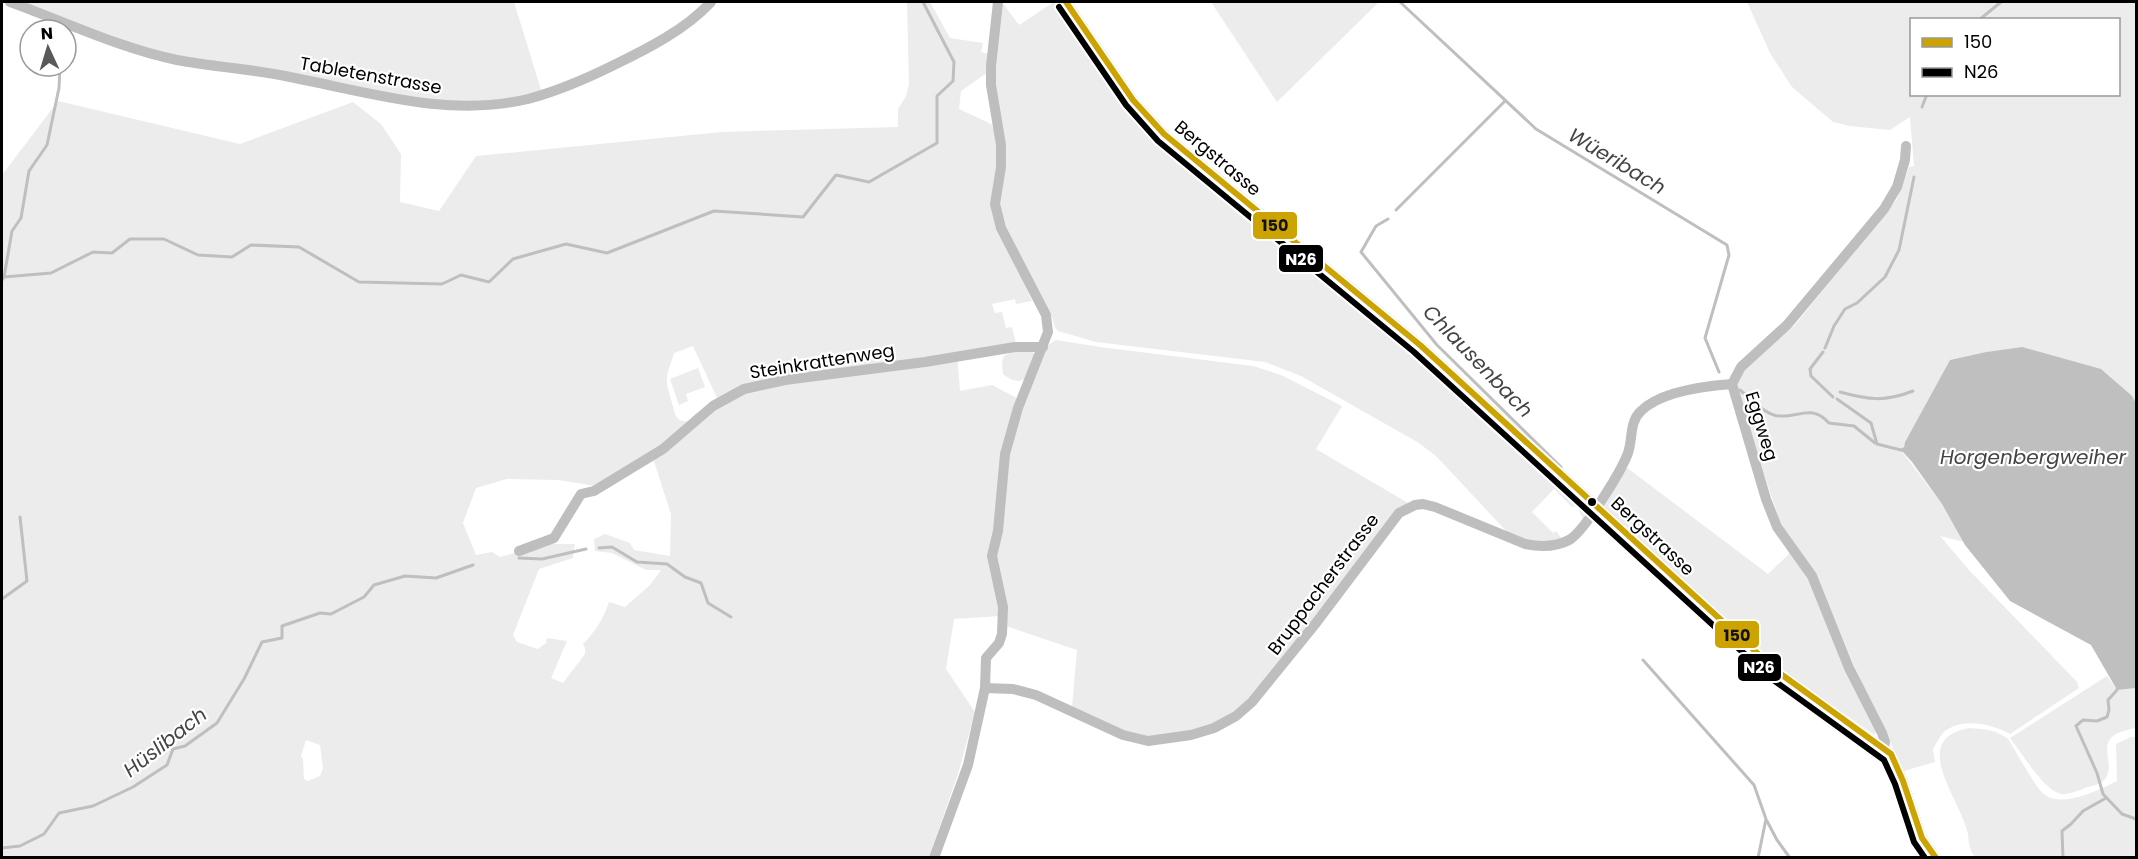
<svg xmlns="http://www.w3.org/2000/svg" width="2138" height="859" font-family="Poppins,sans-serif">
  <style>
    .green { fill: #ececec; fill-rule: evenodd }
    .water { fill: #bfbfbf }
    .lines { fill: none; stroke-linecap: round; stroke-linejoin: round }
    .stream { stroke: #bfbfbf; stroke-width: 3 }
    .minor { stroke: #bebebe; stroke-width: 10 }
    .bus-1-casing { stroke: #fff; stroke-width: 10 }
    .bus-2-casing { stroke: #fff; stroke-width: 10 }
    .bus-1 { stroke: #cca300; stroke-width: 6 }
    .bus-2 { stroke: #000; stroke-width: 6 }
    .bus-dot { fill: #000; stroke: #fff; stroke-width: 2 }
    .labels { text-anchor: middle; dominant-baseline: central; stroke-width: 4.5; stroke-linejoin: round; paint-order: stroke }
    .street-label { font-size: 18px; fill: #000; stroke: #fff }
    .water-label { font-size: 20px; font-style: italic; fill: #444; stroke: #fff }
    .line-badge { stroke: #fff; stroke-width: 2 }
    .badge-label { font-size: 16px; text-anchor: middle; font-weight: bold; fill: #fff }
    .pale-badge-label { font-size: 16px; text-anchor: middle; font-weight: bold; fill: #111 }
  </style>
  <rect width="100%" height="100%" fill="#fff"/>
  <!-- green -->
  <g class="green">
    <path d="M16 2H514L542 93 505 100 439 102 177 56 140 46Z"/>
    <path d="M907 2H930L950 38 983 43 981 52 989 54 988 72 961 91 959 109 991 124 995 131 997 162 993 185 992 210 1032 301 1016 304 1015 299 992 304 995 313 1002 312 1006 328 1012 327 1016 343 957 353 960 391 992 385 1017 398 992 541 1000 616 954 619 946 669 975 712 958 774 929 857 2 858V175L58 101 240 144 353 102 381 124 401 154 400 202 439 211 476 156 722 132 898 127V109L906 96 909 84ZM693 346 718 400 694 415 689 421C682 421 678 421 675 414L667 385V375L674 353ZM651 452 671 514 670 556 634 550 630 543 605 534 594 539 595 551 612 553 646 570H661L650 585 625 607 609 602C603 619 596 631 583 644L585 648V654L563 683 551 678 567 641 547 638 546 643 538 649 517 642 513 635 539 569 573 558 575 544H547L500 557 492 552 476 555 463 523 476 488 507 479 558 480 596 486ZM306 740 320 745 323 768 320 776 308 781 304 779 303 759 301 756Z"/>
    <path d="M1002 2 1019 25 1054 2H1060L1140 116 1178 153 1396 331 1461 387 1586 504 1587 508 1583 520 1577 506 1572 507 1554 489 1532 512 1553 533 1556 531 1562 539 1539 543 1509 534 1437 457 1419 443 1301 376 1265 362 1096 342 1058 331 1055 328 1052 317 1006 229 1000 209 993 80Z"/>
    <path d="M1211 2H1379L1277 102Z"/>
    <path d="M1747 2H2136V403L2132 396 2022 347 1986 352 1950 360 1905 442 1904 447 1900 449 1942 504 1964 542 1940 536 1969 570 2077 682 2079 688 2010 734C1992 724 1962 717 1944 732 1940 736 1936 744 1933 749L1935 762 1904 771 1860 680 1816 575 1781 525 1738 395 1737 383 1749 363 1794 326 1897 199 1909 167 1914 166 1910 117 1890 130 1850 126 1833 122 1792 87 1770 53ZM1912 20H2118V94H1912Z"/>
    <path d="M1056 340 1100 347 1253 366 1281 375 1342 406 1316 449 1408 503 1320 618 1241 707 1212 724 1197 730 1143 737 1131 735 1072 707 1077 650 1006 626 996 559 1009 453 1017 424 1048 345Z"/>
    <path d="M1014 351H1032L1035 356 1025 379C1017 383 1010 380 1003 374L1002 362 1004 356Z"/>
    <path d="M698 368 705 387 686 394 688 401 679 405 670 379Z"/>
    <path d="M1626 467 1768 574 1790 553 1809 580 1876 731 1875 735 1788 674 1603 507Z"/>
    <path d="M2107 676 2117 690 2136 688V728C2088 736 2117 759 2106 778 2102 784 2092 786 2085 788 2077 791 2067 796 2058 793 2042 787 2021 752 2010 738Z"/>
    <path d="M1970 728C1985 729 1997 730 2008 739 2016 751 2036 789 2045 795 2063 808 2099 790 2117 781L2116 744 2131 737H2136V857H1975C1967 849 1970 837 1966 827 1956 794 1910 738 1970 728Z"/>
  </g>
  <!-- water -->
  <path class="water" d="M2022 347 2101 369 2132 396 2136 403V688L2117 690 2091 645 2010 601 1965 545 1942 504 1912 462 1903 452 1900 451V449L1904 447 1905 442 1950 360 1986 352Z"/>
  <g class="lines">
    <!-- stream -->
    <g class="stream">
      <path d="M1400 2 1536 129 1727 245 1729 255 1705 338 1719 372"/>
      <path d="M1979 20 2001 2"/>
      <path d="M66 40 69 31"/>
      <path d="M1922 107 1927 94"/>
      <path d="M1396 210 1505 101"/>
      <path d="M1388 219 1376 226 1361 252 1437 345 1561 467"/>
      <path d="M4 277 12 231 21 218 29 171 47 145 59 88 60 66"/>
      <path d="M2 280 4 277 51 273 93 252 112 253 130 239H164L198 255 232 257 251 245 299 247 359 282 442 284 461 275 489 282 513 259 566 244 607 253 714 211 803 217 836 175 869 182 937 143V96L953 81 954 62 923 2"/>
      <path d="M1825 348 1834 326 1845 309 1857 303 1885 277 1899 250 1914 177"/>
      <path d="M1823 352 1810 369 1811 376 1833 397"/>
      <path d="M1740 390C1750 398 1766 416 1780 416 1800 417 1812 404 1829 423L1854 426 1875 443"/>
      <path d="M1840 392C1869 400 1885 402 1913 391"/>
      <path d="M1837 399 1871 423 1877 444 1901 450"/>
      <path d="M599 548 612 547 637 562 667 564 685 577 701 583 708 603 731 617"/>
      <path d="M519 558 542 559 586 549"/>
      <path d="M2 599 27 581 20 517"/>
      <path d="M1643 660 1754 785 1766 819 1758 858"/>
      <path d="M2118 686 2117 690 2108 700 2109 710 2107 717 2097 721 2083 720 2076 726 2097 773 2103 794 2122 814 2136 819"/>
      <path d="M1767 821 1777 840 1790 858"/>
      <path d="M2 848 20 846 44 834 59 813 93 806 133 787 167 765 173 749 185 746 217 723 244 679 262 642 282 638V626L320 613 331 614 364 597 374 585 405 576 436 578 473 565"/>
      <path d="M2063 858 2062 831 2071 824 2083 811 2106 798"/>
    </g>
    <!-- minor -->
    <g class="minor">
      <path d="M10 2C63 21 122 49 177 60 214 67 253 69 290 77 368 92 448 118 528 99 558 91 588 78 616 64 649 48 686 29 711 2"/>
      <path d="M1066 2 1133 100 1164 134 1420 345 1778 672 1891 754 1903 781 1922 838 1936 858"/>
      <path d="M519 551 554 538 581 494 594 491 663 449 713 406 744 389 785 380 925 362 1015 347H1043"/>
      <path d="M985 688 1013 689 1036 695 1123 735 1148 741 1191 735 1214 728 1236 716 1252 702 1316 623 1399 513 1415 505 1423 504 1435 507 1525 544C1540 547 1556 547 1569 540 1584 532 1622 470 1628 453 1633 439 1629 422 1641 411 1661 391 1705 386 1732 384"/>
      <path d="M1884 748 1885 742 1882 733 1849 668 1812 576 1777 527 1766 499 1732 384 1741 367 1787 325 1884 209 1897 187 1905 160 1906 146"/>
      <path d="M934 858 968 765 985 688 986 658 999 643 1002 634 1003 607 992 556 998 531 1005 454 1018 408 1048 332 1046 315 1001 228 995 204 1001 167V145L991 85V66L998 2"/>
    </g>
    <!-- bus-1 casing -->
    <g class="bus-1-casing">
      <path id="bus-1" d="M1066 2 1133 100 1164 134 1420 345 1778 672 1891 754 1903 781 1922 838 1936 858"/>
    </g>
    <!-- bus-2 casing -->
    <g class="bus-2-casing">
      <path id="bus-2" d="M1059 7 1126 105 1158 141 1414 352 1772 679 1884 760 1895 784 1914 842 1925 858"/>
    </g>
    <!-- bus-1 -->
    <use href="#bus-1" class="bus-1"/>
    <!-- bus-2 -->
    <use href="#bus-2" class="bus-2"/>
  </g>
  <!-- markers -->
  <circle class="bus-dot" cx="1592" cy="502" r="5"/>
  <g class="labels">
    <!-- street labels -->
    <g class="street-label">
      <text transform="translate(371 75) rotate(10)">Tabletenstrasse</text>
      <text transform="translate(1218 158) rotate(40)">Bergstrasse</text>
      <text transform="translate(822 361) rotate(-9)">Steinkrattenweg</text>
      <text transform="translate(1762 426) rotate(73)">Eggweg</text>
      <text transform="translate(1653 536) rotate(43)">Bergstrasse</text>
      <text transform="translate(1323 584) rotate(-53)">Bruppacherstrasse</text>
    </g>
    <!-- water labels -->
    <g class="water-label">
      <text transform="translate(1617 161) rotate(31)">Wüeribach</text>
      <text transform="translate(1478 361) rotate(46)">Chlausenbach</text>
      <text x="2033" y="457">Horgenbergweiher</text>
      <text transform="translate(165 742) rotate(-38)">Hüslibach</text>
    </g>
  </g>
  <g class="line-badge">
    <rect x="1252" y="211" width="46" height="29" rx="6" fill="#cca300"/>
    <rect x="1278" y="244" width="46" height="29" rx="6" fill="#000"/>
    <rect x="1714" y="620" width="46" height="29" rx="6" fill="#cca300"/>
    <rect x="1737" y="653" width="45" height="29" rx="6" fill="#000"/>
  </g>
  <g class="badge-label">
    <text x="1301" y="265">N26</text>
    <text x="1759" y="673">N26</text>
  </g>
  <g class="pale-badge-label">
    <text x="1275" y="231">150</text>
    <text x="1737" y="641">150</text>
  </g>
  <!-- border -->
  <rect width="2138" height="859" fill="none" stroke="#000000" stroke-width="6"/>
  <!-- legend -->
  <rect x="1910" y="18" width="210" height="78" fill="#ffffff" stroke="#999999" stroke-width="1.5"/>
  <rect x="1922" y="38" width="30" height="9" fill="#cca300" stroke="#999999" stroke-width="1.5"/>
  <text x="1964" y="48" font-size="18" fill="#000000">150</text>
  <rect x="1922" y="68" width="30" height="9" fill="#000000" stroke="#999999" stroke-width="1.5"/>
  <text x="1964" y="78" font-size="18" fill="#000000">N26</text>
  <!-- north arrow -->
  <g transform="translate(48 48) rotate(356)"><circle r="28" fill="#ffffff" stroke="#999999" stroke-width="1.5"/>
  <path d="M0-4.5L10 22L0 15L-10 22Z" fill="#595959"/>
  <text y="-9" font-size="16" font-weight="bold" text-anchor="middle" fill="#000000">N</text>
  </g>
</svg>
